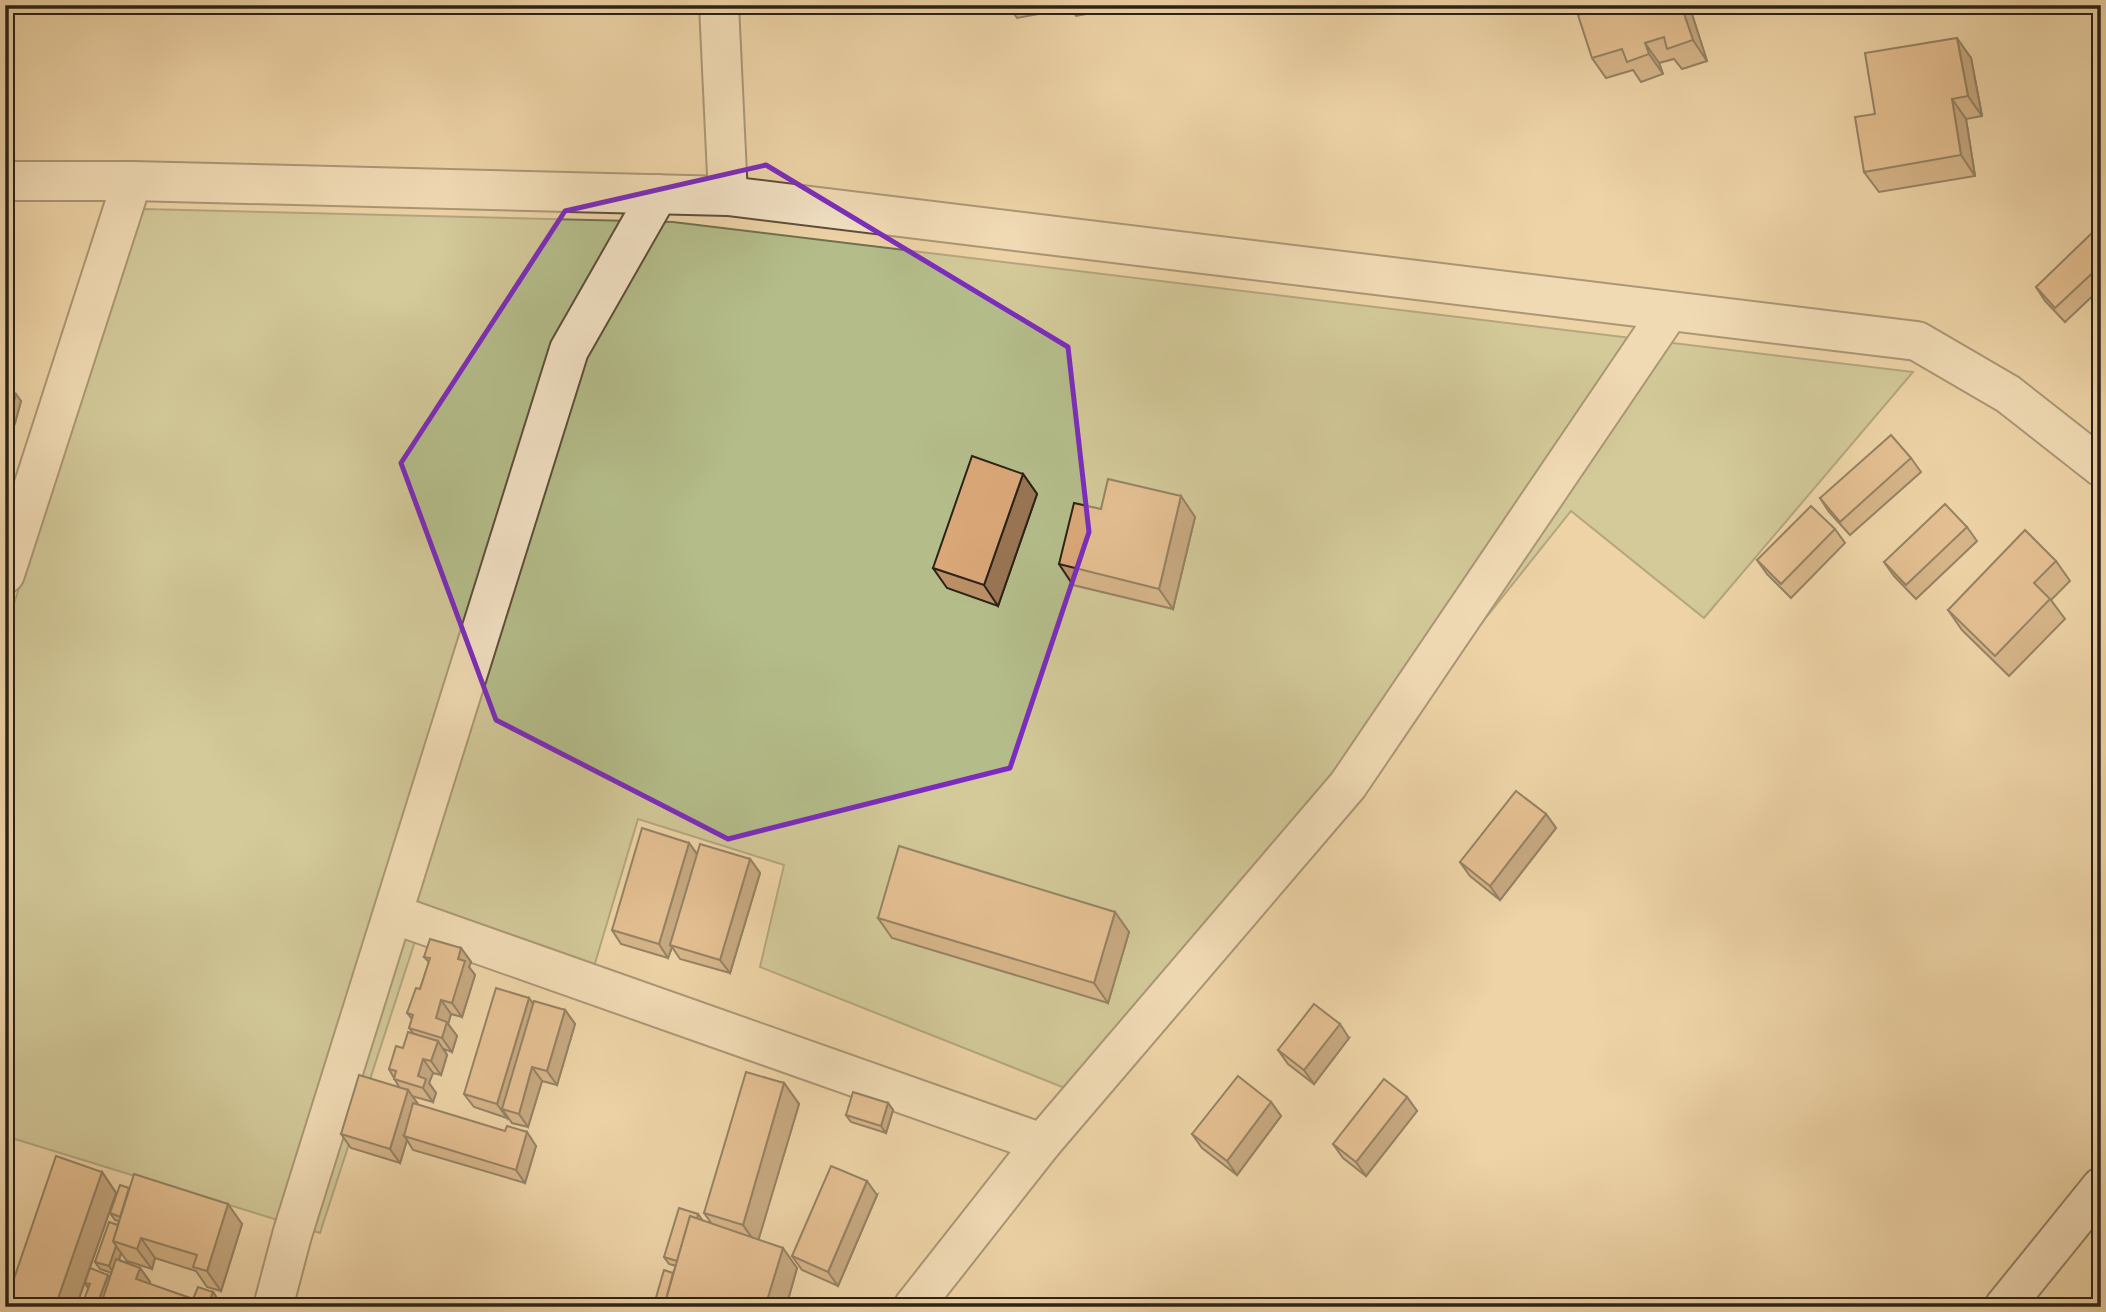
<svg xmlns="http://www.w3.org/2000/svg" width="2106" height="1312" font-family="'Libre Bodoni',serif">
  <style>
    .green { fill: #b4bd8a; stroke: #707050; stroke-width: 2 }
    .lines { fill: none; stroke-linecap: round; stroke-linejoin: round }
    .minor-casing { stroke: #5c4e3b; stroke-width: 42 }
    .secondary-casing { stroke: #2c2217; stroke-width: 42 }
    .minor { stroke: #f3e2c5; stroke-width: 38 }
    .secondary { stroke: #f3e2c5; stroke-width: 38 }
    .wall { fill: #bb9067; stroke: #2c2217; stroke-width: 2 }
    .shaded-wall { fill: #997554; stroke: #2c2217; stroke-width: 2 }
    .building { fill: #daa778; stroke: #2c2217; stroke-width: 2 }
    .marked { fill: none; stroke: #7b2cbf; stroke-width: 5; stroke-linejoin: round }
  </style>
  <rect width="100%" height="100%" fill="#edd3a6"/>
  <filter id="stains"><feTurbulence type="fractalNoise" baseFrequency=".00286" numOctaves="4"/><feColorMatrix values="0 0 0 0 .2 0 0 0 0 .09 0 0 0 0 .02 0 0 0 .5 -.17"/></filter>
  <radialGradient id="worn" r=".72"><stop offset=".6" stop-color="#630" stop-opacity="0"/><stop offset="1" stop-color="#630" stop-opacity=".3"/></radialGradient>
  <!-- green -->
  <path class="green" d="M143 209 673 222 1913 372 1704 618 1571 511 1100 1102 760 967 784 865 638 819 587 990 418 932 320 1233 5 1136V631Z"/>
  <g class="lines">
    <!-- minor casing -->
    <g class="minor-casing">
      <g id="minor">
        <path d="M719 5 728 196"/>
        <path d="M5 181H132L728 196 1917 341 2008 394 2101 467"/>
        <path d="M5 574 132 181"/>
        <path d="M393 914 1042 1143"/>
        <path d="M273 1307 292 1235 569 350 658 194"/>
        <path d="M913 1307 1042 1143 1348 785 1668 313"/>
      </g>
    </g>
    <!-- secondary casing -->
    <g class="secondary-casing">
      <path id="secondary" d="M2004 1307 2101 1187"/>
    </g>
    <!-- minor -->
    <use href="#minor" class="minor"/>
    <!-- secondary -->
    <use href="#secondary" class="secondary"/>
  </g>
  <!-- wall -->
  <g class="wall">
    <path d="M1008 5H1115V9L1076 16 1071 8 1017 18Z"/>
    <path d="M1606 5H1689L1707 61 1682 69 1674 59 1659 63 1663 74 1641 82 1633 70 1606 78 1592 58Z"/>
    <path d="M1971 58 1982 116 1966 119 1975 176 1879 192 1864 172 1875 114Z"/>
    <path d="M2101 238V288L2065 322 2045 301 2036 287Z"/>
    <path d="M5 390 21 401 15 423 5 419Z"/>
    <path d="M1911 458 1921 472 1850 535 1829 512 1820 498Z"/>
    <path d="M1023 474 1037 494 998 606 947 588 933 568Z"/>
    <path d="M1101 509 1195 517 1173 609 1073 585 1059 564Z"/>
    <path d="M1967 527 1977 541 1916 599 1894 576 1884 562Z"/>
    <path d="M1835 529 1845 543 1791 598 1767 574 1757 560Z"/>
    <path d="M2056 561 2070 581 2051 600 2065 619 2009 676 1962 630 1948 610Z"/>
    <path d="M1546 814 1556 828 1500 900 1470 876 1460 862Z"/>
    <path d="M689 843 697 854 750 859 760 873 730 973 680 959 672 947 668 958 621 944 612 930Z"/>
    <path d="M878 918 1129 932 1108 1003 892 938Z"/>
    <path d="M461 948 471 962 469 967 475 975 462 1017 451 1014 448 1024 457 1036 452 1052 444 1049 447 1055 441 1075 433 1073 429 1083 436 1093 433 1102 412 1096 417 1105 536 1146 525 1183 413 1150 407 1140 400 1163 351 1148 341 1134 399 1087 389 1069 413 1033 409 1028 412 1019 407 1013 420 989 429 962 424 957Z"/>
    <path d="M529 998 533 1004 565 1010 575 1024 557 1085 542 1081 528 1127 512 1123 507 1116V1118L474 1107 464 1094Z"/>
    <path d="M1349 1038 1314 1084 1288 1064 1278 1050Z"/>
    <path d="M784 1083 799 1104 758 1239 797 1268 786 1307H659L655 1301 673 1273 676 1266 669 1264 664 1257 698 1214 703 1221 712 1224 704 1213Z"/>
    <path d="M1407 1097 1417 1111 1366 1176 1343 1158 1333 1144Z"/>
    <path d="M1271 1102 1281 1116 1237 1175 1202 1148 1192 1134Z"/>
    <path d="M888 1103 893 1110 886 1133 851 1122 846 1115Z"/>
    <path d="M102 1172 116 1193 76 1307H12L7 1299Z"/>
    <path d="M877 1195 838 1286 802 1270 792 1256Z"/>
    <path d="M110 1213 242 1224 221 1291 207 1287 196 1271 155 1258 152 1269 127 1261 121 1253 119 1260 140 1268 150 1282 149 1284 193 1299 213 1292 222 1306 88 1288 85 1283 110 1277 112 1273 100 1269 95 1262 118 1225 119 1221 115 1220Z"/>
  </g>
  <!-- shaded-wall -->
  <g class="shaded-wall">
    <path d="M1681 5H1689L1707 61 1693 40Z"/>
    <path d="M1957 38 1971 58 1982 116 1968 96Z"/>
    <path d="M1645 43 1659 63 1663 74 1649 54Z"/>
    <path d="M1952 99 1966 119 1975 176 1961 155Z"/>
    <path d="M16 394 21 401 15 423 10 415Z"/>
    <path d="M1023 474 1037 494 998 606 984 585Z"/>
    <path d="M1181 496 1195 517 1173 609 1159 589Z"/>
    <path d="M1546 814 1556 828 1500 900 1490 886Z"/>
    <path d="M689 843 699 857 670 945 672 947 668 958 659 944Z"/>
    <path d="M750 859 760 873 730 973 720 960Z"/>
    <path d="M1115 912 1129 932 1108 1003 1094 983Z"/>
    <path d="M461 948 471 962 469 967 475 975 462 1017 452 1003 458 959Z"/>
    <path d="M529 998 539 1012 502 1109 507 1116V1118L497 1104Z"/>
    <path d="M441 1000 451 1014 448 1024 457 1036 452 1052 442 1038 436 1018Z"/>
    <path d="M565 1010 575 1024 557 1085 547 1071Z"/>
    <path d="M1340 1024 1349 1038 1314 1084 1304 1070Z"/>
    <path d="M438 1041 447 1055 441 1075 431 1061Z"/>
    <path d="M423 1059 433 1073 429 1083 436 1093 433 1102 423 1088 418 1076Z"/>
    <path d="M532 1067 542 1081 528 1127 519 1114Z"/>
    <path d="M784 1083 799 1104 757 1245 743 1225Z"/>
    <path d="M408 1090 418 1104 408 1137 404 1136 407 1140 400 1163 390 1149Z"/>
    <path d="M1407 1097 1417 1111 1366 1176 1356 1162Z"/>
    <path d="M1271 1102 1281 1116 1237 1175 1227 1161Z"/>
    <path d="M888 1103 893 1110 886 1133 881 1126Z"/>
    <path d="M527 1132 536 1146 525 1183 516 1170Z"/>
    <path d="M102 1172 116 1193 76 1307H55Z"/>
    <path d="M867 1181 877 1195 838 1286 828 1272Z"/>
    <path d="M228 1204 242 1224 221 1291 207 1271Z"/>
    <path d="M141 1238 155 1258 152 1269 137 1249Z"/>
    <path d="M116 1246 121 1253 114 1274 109 1266Z"/>
    <path d="M783 1248 797 1268 786 1307H765Z"/>
    <path d="M140 1268 150 1282 146 1293 136 1279Z"/>
    <path d="M108 1275 113 1282 104 1307H96Z"/>
    <path d="M213 1292 222 1306V1307H207Z"/>
  </g>
  <!-- building -->
  <g class="building">
    <path d="M1606 5H1681L1693 40 1667 49 1664 37 1645 43 1649 54 1627 62 1622 49 1592 58 1578 15Z"/>
    <path d="M1957 38 1968 96 1952 99 1961 155 1864 172 1855 117 1875 114 1865 53Z"/>
    <path d="M2094 231 2101 238V265L2055 308 2036 287Z"/>
    <path d="M5 390 16 394 10 415 5 414Z"/>
    <path d="M1891 435 1911 458 1840 522 1820 498Z"/>
    <path d="M972 456 1023 474 984 585 933 568Z"/>
    <path d="M1108 479 1181 496 1159 589 1059 564 1074 503 1101 509Z"/>
    <path d="M1945 504 1967 527 1906 585 1884 562Z"/>
    <path d="M1811 506 1835 529 1781 584 1757 560Z"/>
    <path d="M2025 530 2056 561 2034 583 2050 599 1995 656 1948 610Z"/>
    <path d="M1516 791 1546 814 1490 886 1460 862Z"/>
    <path d="M642 828 689 843 659 944 612 930Z"/>
    <path d="M700 844 750 859 720 960 670 945Z"/>
    <path d="M899 846 1115 912 1094 983 878 918Z"/>
    <path d="M430 939 461 948 458 959 465 961 452 1003 441 1000 436 1018 447 1022 442 1038 409 1028 413 1015 407 1013 416 988 420 989 430 958 424 957Z"/>
    <path d="M496 988 529 998 497 1104 464 1094Z"/>
    <path d="M534 1001 565 1010 547 1071 532 1067 519 1114 502 1109Z"/>
    <path d="M1314 1004 1340 1024 1304 1070 1278 1050Z"/>
    <path d="M408 1032 438 1041 431 1061 423 1059 418 1076 426 1079 423 1088 394 1079 396 1071 389 1069 396 1046 403 1048Z"/>
    <path d="M746 1072 784 1083 743 1225 704 1213Z"/>
    <path d="M359 1075 408 1090 390 1149 341 1134Z"/>
    <path d="M1238 1076 1271 1102 1227 1161 1192 1134Z"/>
    <path d="M1384 1079 1407 1097 1356 1162 1333 1144Z"/>
    <path d="M853 1092 888 1103 881 1126 846 1115Z"/>
    <path d="M413 1103 505 1131 507 1126 527 1132 516 1170 404 1136Z"/>
    <path d="M56 1156 102 1172 55 1307H28L7 1299Z"/>
    <path d="M831 1166 867 1181 828 1272 792 1256Z"/>
    <path d="M134 1174 228 1204 207 1271 193 1267 197 1255 141 1238 137 1249 113 1241Z"/>
    <path d="M120 1185 129 1188 120 1217 110 1213Z"/>
    <path d="M679 1208 698 1214 697 1219 690 1216 677 1261 664 1257Z"/>
    <path d="M690 1216 783 1248 765 1307H678L665 1303Z"/>
    <path d="M109 1222 118 1225 113 1241 116 1246 109 1266 95 1262Z"/>
    <path d="M116 1259 140 1268 136 1279 193 1299 198 1287 213 1292 207 1307H100Z"/>
    <path d="M90 1268 108 1275 96 1307H81L90 1284 85 1283Z"/>
    <path d="M664 1270 673 1273 665 1303V1304L655 1301Z"/>
  </g>
  <!-- marked area -->
  <path d="M0 0H2106V1312H0ZM766 165 1068 347 1089 532 1010 768 728 839 496 720 401 463 565 211Z" fill="#edd3a6" fill-opacity=".55" fill-rule="evenodd"/>
  <path class="marked" d="M766 165 1068 347 1089 532 1010 768 728 839 496 720 401 463 565 211Z"/>
  <!-- margin -->
  <rect width="2106" height="1312" fill="none" stroke="#edd3a6" stroke-width="28"/>
  <rect x="7" y="7" width="2092" height="1298" fill="none" stroke="#2c2217" stroke-width="3.5"/>
  <rect x="14" y="14" width="2078" height="1284" fill="none" stroke="#2c2217" stroke-width="2"/>
  <rect width="100%" height="100%" filter="url(#stains)"/>
  <rect width="100%" height="100%" fill="url(#worn)"/>
</svg>
